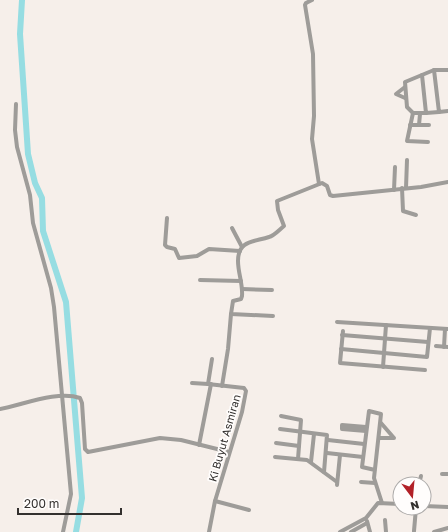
<svg xmlns="http://www.w3.org/2000/svg" width="448" height="532" font-family="'Golos Text',sans-serif">
  <style>
    .lines { fill: none; stroke-linecap: round; stroke-linejoin: round }
    .river { stroke: #96dde2; stroke-width: 6 }
    .minor { stroke: #9e9c99; stroke-width: 4 }
    .labels { text-anchor: middle; dominant-baseline: central; stroke-width: 3.5; stroke-linejoin: round; paint-order: stroke }
    .street-label { font-size: 11px; fill: #33302e; stroke: #fffdfc }
  </style>
  <rect width="100%" height="100%" fill="#f6efea"/>
  <g class="lines">
    <!-- river -->
    <path class="river" d="M22 0 20 34 28 154 35 183 42 198 43 231 66 302 82 498 76 532"/>
    <!-- minor -->
    <g class="minor">
      <path d="M312 0 306 3 305 5 313 54 314 116 312 139 319 184"/>
      <path d="M434 70 439 112 448 111"/>
      <path d="M422 75 426 113 439 112"/>
      <path d="M405 87 396 94 405 98"/>
      <path d="M16 104 15 130 17 147 30 195 33 223 51 288 54 307 71 494 63 532"/>
      <path d="M413 113 407 141 428 142"/>
      <path d="M426 113H413L407 107 405 82 434 70H448"/>
      <path d="M410 125H419L420 114"/>
      <path d="M419 125H429"/>
      <path d="M402 188 403 211 416 215"/>
      <path d="M406 188 407 160"/>
      <path d="M394 190 395 167"/>
      <path d="M167 218 165 245 167 247 175 249 179 258 197 256 209 249 240 251"/>
      <path d="M232 228 242 247"/>
      <path d="M200 280 241 281"/>
      <path d="M242 289 272 290"/>
      <path d="M273 316 231 314 233 301 241 299 242 296C243 284 238 273 238 261 238 240 254 242 269 237 274 236 279 230 284 226L278 210 277 201 322 183 327 186 330 195 333 196 421 187 448 182"/>
      <path d="M337 322 448 329"/>
      <path d="M343 331 340 363 425 370"/>
      <path d="M342 335 428 342"/>
      <path d="M436 346 448 347"/>
      <path d="M444 347 445 329"/>
      <path d="M341 349 427 357 430 328"/>
      <path d="M383 367 386 325"/>
      <path d="M192 383 208 384"/>
      <path d="M222 386 228 349 231 314"/>
      <path d="M0 409C22 405 58 390 80 398L82 403 85 449 88 452 160 438 181 440 229 452"/>
      <path d="M281 416 301 420 298 459"/>
      <path d="M280 429 327 435 324 472"/>
      <path d="M366 431 342 429V425L366 427"/>
      <path d="M379 438H394L381 423"/>
      <path d="M328 440 364 444"/>
      <path d="M276 443 299 446"/>
      <path d="M199 445 211 384"/>
      <path d="M327 453 363 457"/>
      <path d="M275 457 307 460 337 482"/>
      <path d="M311 462 314 434"/>
      <path d="M375 470 362 467 369 411 381 414 374 478 382 503"/>
      <path d="M442 474H448"/>
      <path d="M361 482 375 483"/>
      <path d="M419 484 421 476"/>
      <path d="M337 485 340 455"/>
      <path d="M215 501 249 510"/>
      <path d="M424 506 448 507"/>
      <path d="M385 520 386 532"/>
      <path d="M367 521 370 532"/>
      <path d="M414 531 416 508"/>
      <path d="M209 532 215 501 242 412 246 391 244 388 208 384 212 359"/>
      <path d="M340 532 366 518 378 503 400 504"/>
      <path d="M351 532 367 523"/>
      <path d="M434 532 448 528"/>
    </g>
  </g>
  <g class="labels">
    <!-- street labels -->
    <g class="street-label">
      <text transform="translate(224 438) rotate(-74)">Ki Buyut Asmiran</text>
    </g>
  </g>
  <!-- north arrow -->
  <g transform="translate(412 496) rotate(164)"><circle r="19" fill="#fffdfc" stroke="#adabaa"/>
  <path d="M0-3L7 15L0 10L-7 15Z" fill="#b22027"/>
  <text y="-6" font-size="11" font-weight="bold" text-anchor="middle" fill="#33302e">N</text>
  </g>
  <!-- scale -->
  <path d="M18 508v6h103v-6" fill="none" stroke="#33302e" stroke-width="2"/>
  <text x="24" y="508" font-size="12" fill="#33302e" stroke="#fffdfc" stroke-width="3" paint-order="stroke">200 m</text>
</svg>
